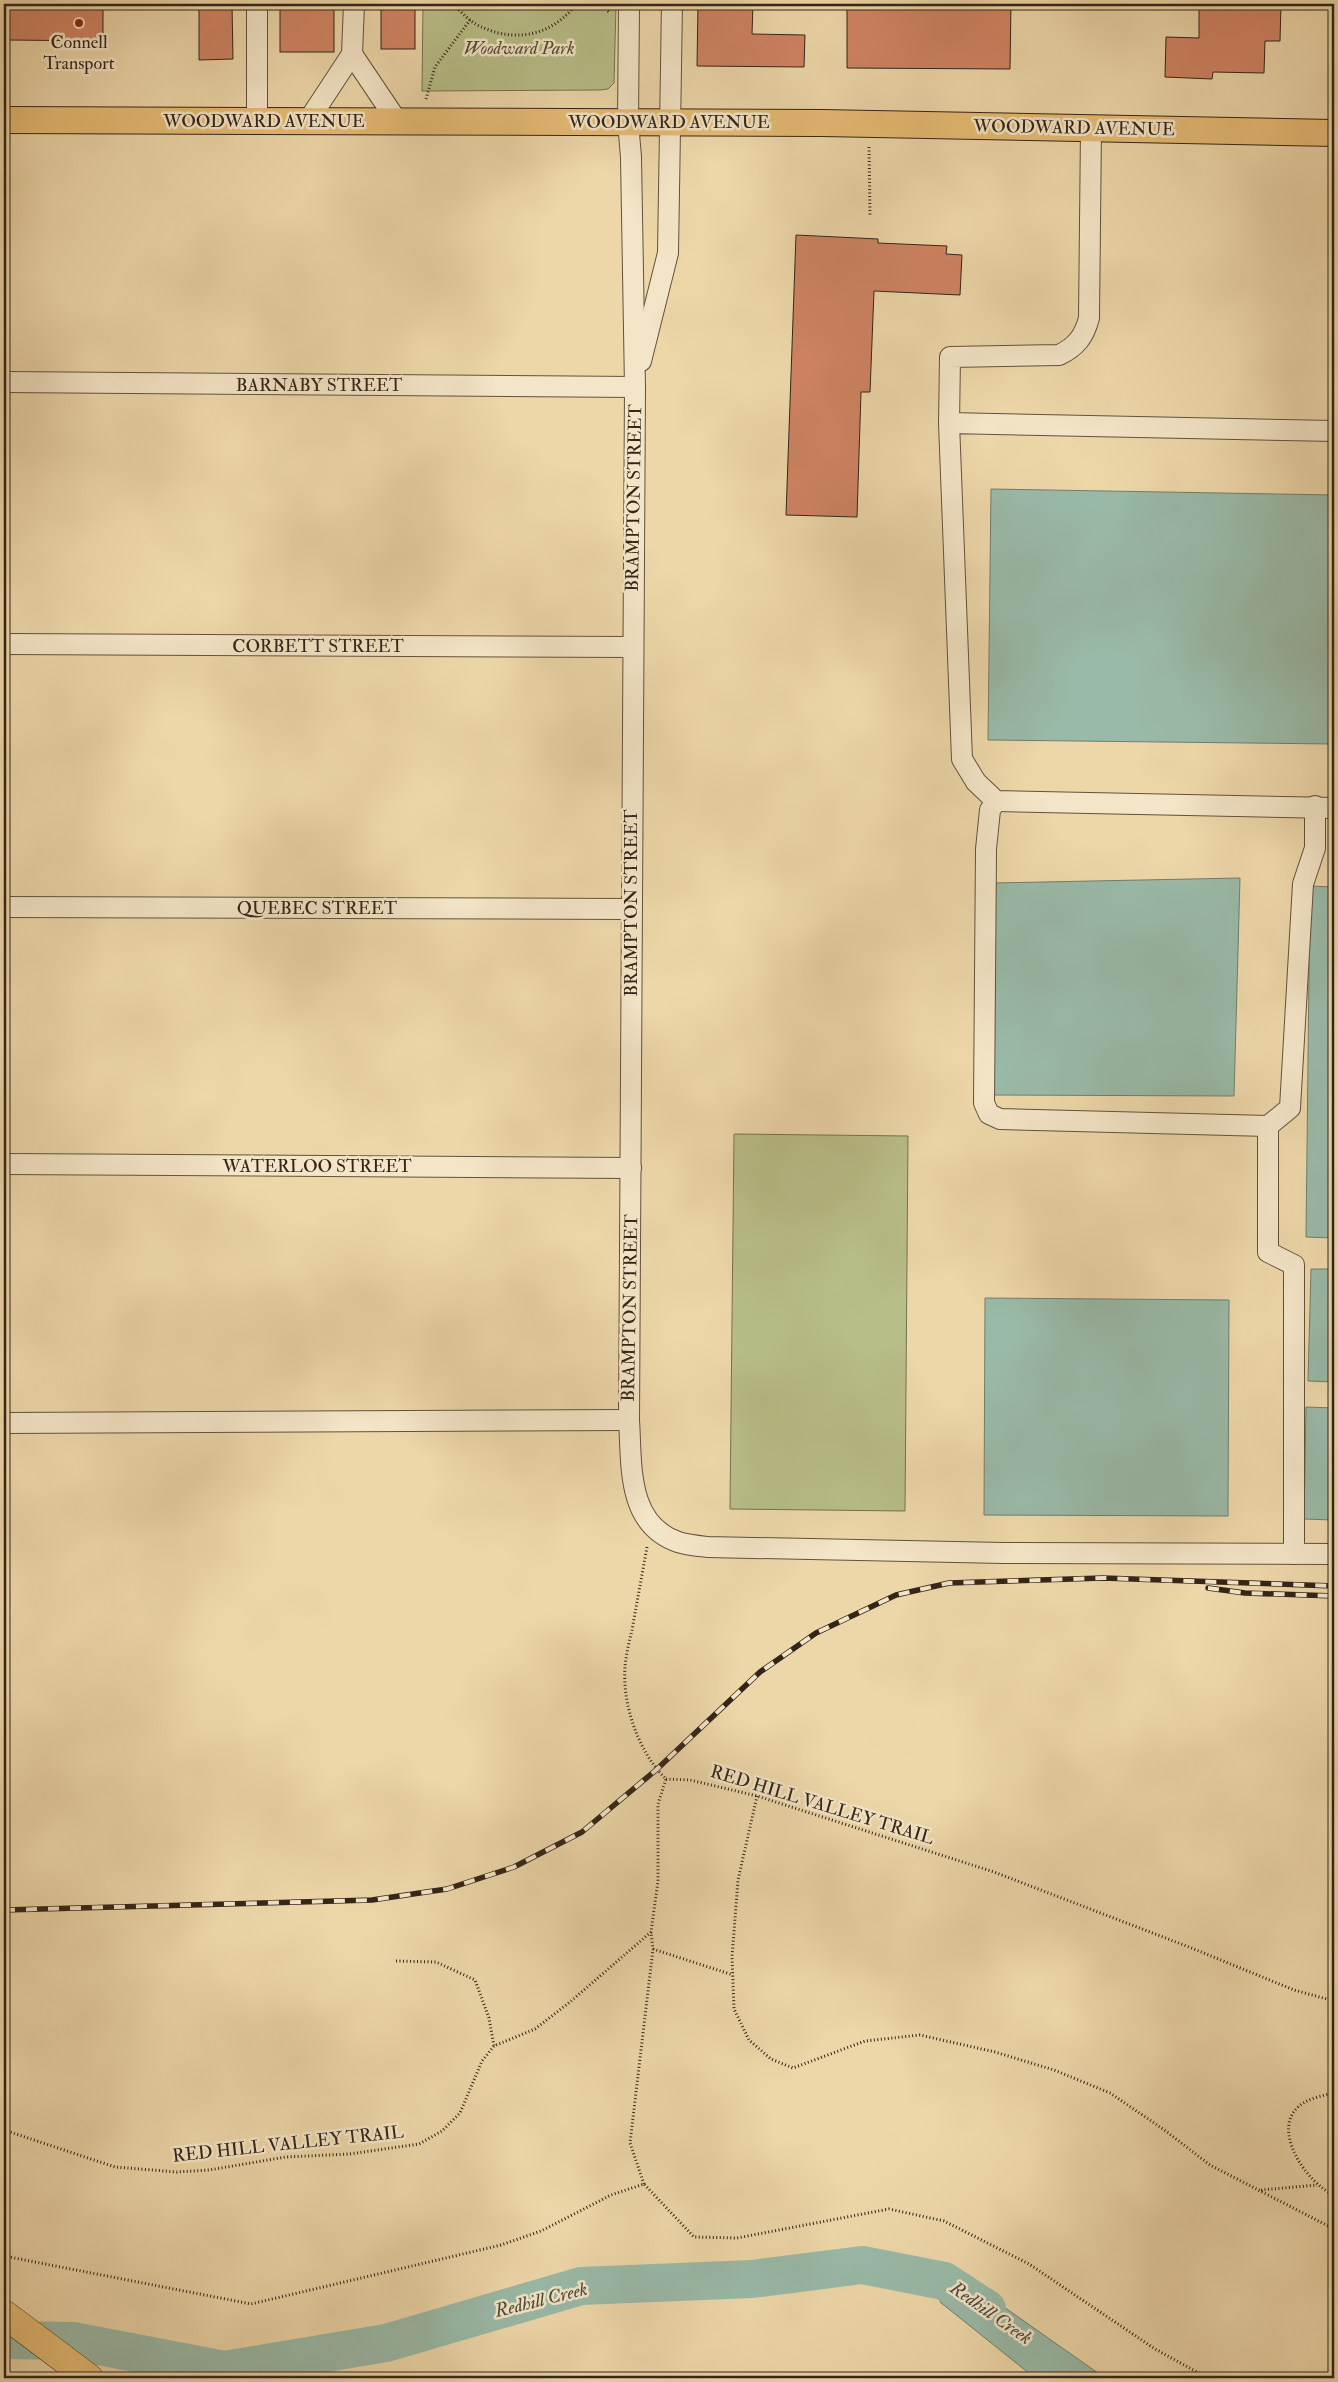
<svg xmlns="http://www.w3.org/2000/svg" width="1338" height="2382" font-family="'IM FELL Double Pica',serif">
  <style>
    .green { fill: #b8be88; stroke: #767250 }
    .water { fill: #99baa8; stroke: #707e6e }
    .lines { fill: none; stroke-linecap: round; stroke-linejoin: round }
    .river { stroke: #99baa8; stroke-width: 38 }
    .building { fill: #cf8463; stroke: #332518 }
    .minor-casing { stroke: #62523c; stroke-width: 22 }
    .major-casing { stroke: #332518; stroke-width: 28 }
    .highway-casing { stroke: #332518; stroke-width: 29 }
    .path { stroke: #332518; stroke-width: 3; stroke-dasharray: 1 2.5; stroke-linecap: butt }
    .minor { stroke: #f3e5c7; stroke-width: 20 }
    .major { stroke: #e6bc74; stroke-width: 26 }
    .highway { stroke: #e6bc74; stroke-width: 28 }
    .rail-casing { stroke: #332518; stroke-width: 5.5 }
    .rail { stroke: #f3e5c7; stroke-width: 4; stroke-dasharray: 11; stroke-linecap: butt }
    .poi-dot { fill: #8f2418; stroke: #f3e5c7; stroke-width: 2 }
    .labels { text-anchor: middle; dominant-baseline: central; stroke-width: 5; stroke-linejoin: round; paint-order: stroke }
    .poi-label { font-size: 18px; fill: #332518; stroke: #f3e5c7 }
    .park-label { font-size: 18px; font-style: italic; fill: #544b34; stroke: #f3e5c7 }
    .street-label { font-size: 18px; fill: #332518; stroke: #f3e5c7 }
    .water-label { font-size: 19px; font-style: italic; fill: #4c4a3c; stroke: #f3e5c7 }
  </style>
  <rect width="100%" height="100%" fill="#edd7a9"/>
  <filter id="stains"><feTurbulence type="fractalNoise" baseFrequency=".004" numOctaves="4"/><feColorMatrix values="0 0 0 0 .2 0 0 0 0 .09 0 0 0 0 .02 0 0 0 .5 -.17"/></filter>
  <radialGradient id="worn" r=".72"><stop offset=".6" stop-color="#630" stop-opacity="0"/><stop offset="1" stop-color="#630" stop-opacity=".3"/></radialGradient>
  <!-- green -->
  <g class="green">
    <path d="M423 4H616L614 83 608 89 600 90 422 91Z"/>
    <path d="M734 1134 908 1136 905 1511 730 1509Z"/>
  </g>
  <!-- water -->
  <g class="water">
    <path d="M991 489 1334 495V744L988 740Z"/>
    <path d="M1240 878 1234 1096 992 1095 995 992V883Z"/>
    <path d="M1310 886 1334 887V1238L1306 1237Z"/>
    <path d="M1311 1269H1334V1382L1308 1381Z"/>
    <path d="M985 1298 1229 1300 1228 1516 984 1515Z"/>
    <path d="M1306 1407 1334 1408V1520L1304 1519Z"/>
    <path d="M947 2267 1105 2378H1035L940 2302Z"/>
  </g>
  <g class="lines">
    <!-- river -->
    <path class="river" d="M4 2340 73 2341 224 2370 386 2343 581 2286 752 2279 862 2265 944 2281 987 2309"/>
  </g>
  <!-- building -->
  <g class="building">
    <path d="M8 4H103V41L9 40Z"/>
    <path d="M199 4H232L233 59 199 60Z"/>
    <rect x="280" y="4" width="54" height="48"/>
    <rect x="381" y="4" width="34" height="45"/>
    <path d="M698 4H753L752 34 805 35 804 67 697 66Z"/>
    <path d="M847 4H1011L1010 69 847 68Z"/>
    <path d="M1199 4H1281L1280 41H1265L1264 73 1213 72 1212 79 1165 77 1166 37 1199 38Z"/>
    <path d="M796 235 878 239V243L947 246 946 254 962 255 960 295 874 291 870 392H861L857 517 786 515Z"/>
  </g>
  <g class="lines">
    <!-- minor casing -->
    <g class="minor-casing">
      <g id="minor">
        <path d="M629 4 628 122 631 157 635 387 629 1420C632 1464 626 1524 678 1542 687 1545 698 1546 708 1547L1003 1553 1334 1554"/>
        <path d="M352 54 397 121"/>
        <path d="M257 121V4"/>
        <path d="M308 121 352 54 354 4"/>
        <path d="M641 361 668 253 672 4"/>
        <path d="M4 382 635 387"/>
        <path d="M949 423 950 357 1059 355C1076 347 1084 337 1089 318L1091 128"/>
        <path d="M1334 431 949 423 962 759 976 782 996 801 1334 808"/>
        <path d="M4 644 632 647"/>
        <path d="M996 801 990 810 986 849 984 1103 989 1114 1000 1119 1268 1126 1290 1108 1303 884 1315 848V806"/>
        <path d="M4 907 630 909"/>
        <path d="M1268 1126V1252L1294 1265V1554"/>
        <path d="M4 1164 631 1168"/>
        <path d="M4 1423 629 1420"/>
      </g>
    </g>
    <!-- major casing -->
    <g class="major-casing">
      <path id="major" d="M4 120 822 123 1334 133"/>
    </g>
    <!-- highway casing -->
    <g class="highway-casing">
      <path id="highway" d="M4 2314 89 2378"/>
    </g>
    <!-- path -->
    <g class="path">
      <path d="M455 4C461 14 473 24 484 28 518 43 554 34 576 4"/>
      <path d="M600 4 609 12"/>
      <path d="M426 99 435 67 470 20"/>
      <path d="M869 147 870 216"/>
      <path d="M647 1547C642 1575 637 1602 632 1630 629 1642 626 1655 625 1667 622 1705 639 1753 666 1779"/>
      <path d="M666 1779 690 1780 757 1796 994 1872 1189 1947 1294 1990 1334 2001"/>
      <path d="M757 1796 738 1880 732 1957 734 2009 749 2040 771 2059 793 2068 865 2041 920 2035 995 2052 1054 2070 1110 2093 1163 2129 1210 2165 1334 2229"/>
      <path d="M653 1949 733 1975"/>
      <path d="M396 1961 436 1962 475 1980 489 2018 494 2046"/>
      <path d="M1334 2093C1322 2096 1308 2098 1298 2107 1271 2132 1308 2184 1334 2195"/>
      <path d="M4 2130 115 2167 177 2172 209 2170 286 2157 350 2154 419 2144 442 2131 460 2113 482 2061 494 2046 535 2029 570 2002 651 1932 658 1881V1804L666 1779"/>
      <path d="M644 2184 630 2143 653 1949 651 1932"/>
      <path d="M1261 2190 1317 2185"/>
      <path d="M4 2256 251 2304 501 2245 541 2231 611 2195 644 2184 694 2237 737 2238 889 2209 944 2221 1029 2264 1155 2349 1208 2378"/>
    </g>
    <!-- minor -->
    <use href="#minor" class="minor"/>
    <!-- major -->
    <use href="#major" class="major"/>
    <!-- highway -->
    <use href="#highway" class="highway"/>
    <!-- rail casing -->
    <g class="rail-casing">
      <g id="rail">
        <path d="M1208 1588 1245 1593 1334 1596"/>
        <path d="M4 1910 372 1900 447 1889 514 1867 582 1832 656 1770 760 1672 816 1633 896 1595 949 1583 1103 1578 1334 1586"/>
      </g>
    </g>
    <!-- rail -->
    <use href="#rail" class="rail"/>
  </g>
  <!-- markers -->
  <circle class="poi-dot" cx="79" cy="23" r="5"/>
  <g class="labels">
    <!-- poi labels -->
    <g class="poi-label">
      <text x="79" y="42">Connell<tspan x="79" dy="21">Transport</tspan></text>
    </g>
    <!-- park labels -->
    <g class="park-label">
      <text x="519" y="48">Woodward Park</text>
    </g>
    <!-- street labels -->
    <g class="street-label">
      <text x="264" y="121">WOODWARD AVENUE</text>
      <text x="669" y="122">WOODWARD AVENUE</text>
      <text transform="translate(1074 128) rotate(1)">WOODWARD AVENUE</text>
      <text x="319" y="385">BARNABY STREET</text>
      <text transform="translate(634 498) rotate(-89)">BRAMPTON STREET</text>
      <text x="318" y="646">CORBETT STREET</text>
      <text transform="translate(631 903) rotate(-90)">BRAMPTON STREET</text>
      <text x="317" y="908">QUEBEC STREET</text>
      <text x="317" y="1166">WATERLOO STREET</text>
      <text transform="translate(630 1308) rotate(-89)">BRAMPTON STREET</text>
      <text transform="translate(822 1805) rotate(17)">RED HILL VALLEY TRAIL</text>
      <text transform="translate(288 2144) rotate(-6)">RED HILL VALLEY TRAIL</text>
    </g>
    <!-- water labels -->
    <g class="water-label">
      <text transform="translate(541 2300) rotate(-14)">Redhill Creek</text>
      <text transform="translate(991 2313) rotate(35)">Redhill Creek</text>
    </g>
  </g>
  <!-- margin -->
  <rect width="1338" height="2382" fill="none" stroke="#edd7a9" stroke-width="20"/>
  <rect x="5" y="5" width="1328" height="2372" fill="none" stroke="#332518" stroke-width="2.5"/>
  <rect x="10" y="10" width="1318" height="2362" fill="none" stroke="#332518"/>
  <rect width="100%" height="100%" filter="url(#stains)"/>
  <rect width="100%" height="100%" fill="url(#worn)"/>
</svg>
